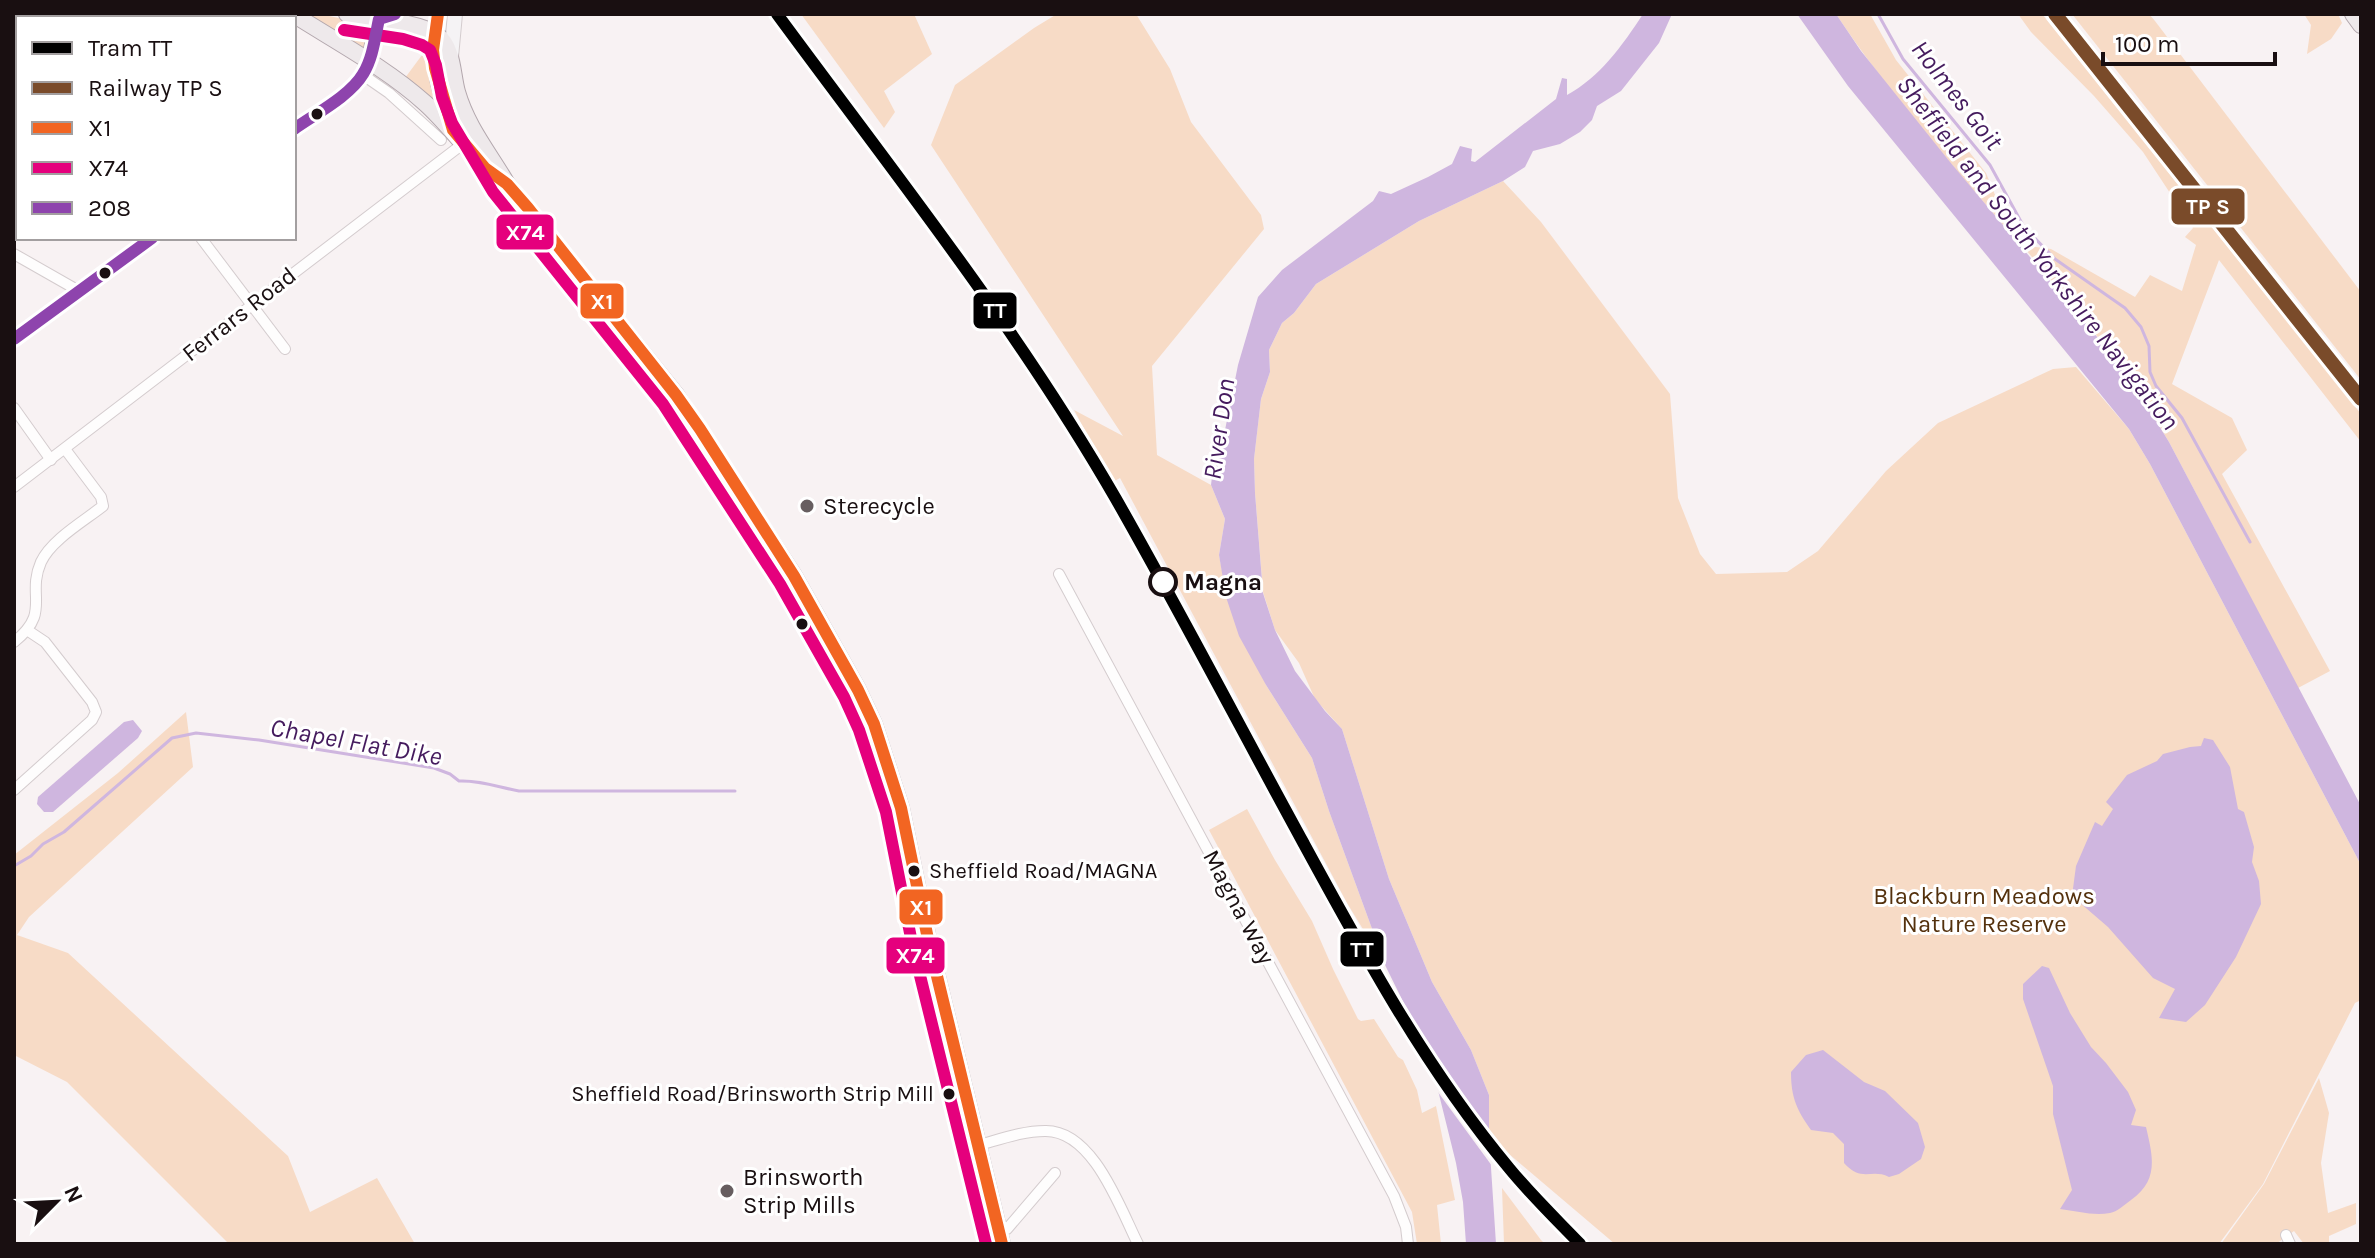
<svg xmlns="http://www.w3.org/2000/svg" width="2375" height="1258" font-family="Karla,sans-serif">
  <style>
    .green { fill: #f7dbc6 }
    .water { fill: #cfb6df }
    .pier { fill: #f8f2f3 }
    .lines { fill: none; stroke-linecap: round; stroke-linejoin: round }
    .stream { stroke: #cfb6df; stroke-width: 3 }
    .street-casing { stroke: #d4ccce; stroke-width: 12 }
    .secondary-casing { stroke: #d4ccce; stroke-width: 16 }
    .primary-casing { stroke: #b3a7ad; stroke-width: 18 }
    .street { stroke: #fefdfd; stroke-width: 10 }
    .secondary { stroke: #f5f3f5; stroke-width: 14 }
    .primary { stroke: #eee9eb; stroke-width: 16 }
    .bus-1-casing { stroke: #fff; stroke-width: 18 }
    .bus-2-casing { stroke: #fff; stroke-width: 18 }
    .bus-3-casing { stroke: #fff; stroke-width: 18 }
    .bus-1 { stroke: #f26522; stroke-width: 12 }
    .bus-2 { stroke: #e5007d; stroke-width: 12 }
    .bus-3 { stroke: #8e44ad; stroke-width: 12 }
    .rail-1-casing { stroke: #fff; stroke-width: 20 }
    .rail-1 { stroke: #7a4b2a; stroke-width: 14 }
    .tram-1-casing { stroke: #fff; stroke-width: 18 }
    .tram-1 { stroke: #000; stroke-width: 12 }
    .bus-dot { fill: #190f11; stroke: #fff; stroke-width: 3 }
    .poi-dot { fill: #675e60; stroke: #fff; stroke-width: 3 }
    .stop-dot { fill: #fff; stroke: #190f11; stroke-width: 4 }
    .labels { text-anchor: middle; dominant-baseline: central; stroke-width: 6; stroke-linejoin: round; paint-order: stroke }
    .bus-label { font-size: 22px; fill: #190f11; stroke: #fff; text-anchor: start }
    .street-label { font-size: 24px; fill: #190f11; stroke: #fff }
    .poi-label { font-size: 24px; fill: #190f11; stroke: #fff; text-anchor: start }
    .stop-label { font-size: 24px; font-weight: bold; fill: #190f11; stroke: #fff; text-anchor: start }
    .park-label { font-size: 24px; fill: #54310d; stroke: #fff }
    .water-label { font-size: 26px; font-style: italic; fill: #451b5e; stroke: #fff }
    .line-badge { stroke: #fff; stroke-width: 3 }
    .badge-label { font-size: 22px; text-anchor: middle; font-weight: bold; fill: #fff }
  </style>
  <rect width="100%" height="100%" fill="#f8f2f3"/>
  <!-- green -->
  <g class="green">
    <path d="M299 14H320L371 25 366 52Z"/>
    <path d="M801 14H914L932 54 884 91 895 112 884 128Z"/>
    <path d="M1057 14H1136L1170 69 1191 122 1261 215 1264 229 1152 366 1157 455 1211 485 1225 519 1219 555 1223 576 1266 685 1312 758 1329 811 1386 967 1347 903 1120 478 1113 482 1074 410 1123 436 931 145 955 85 1034 28Z"/>
    <path d="M1836 14H1870L1896 60 1986 173 2011 234C1950 163 1888 92 1836 14Z"/>
    <path d="M2018 14H2042L2361 414V442L2219 260 2172 384 2232 418 2247 450 2222 474 2330 671 2298 688 2169 442 2125 370 2022 245 2051 249 2135 297 2150 275 2182 291 2196 245 2185 237 2193 228 2143 152 2094 96 2031 32Z"/>
    <path d="M2072 14H2149L2155 21 2361 292V380Z"/>
    <path d="M2304 14H2338L2342 23 2331 39 2307 54 2311 25Z"/>
    <path d="M427 38 441 110 405 78 425 51Z"/>
    <path d="M1503 181 1541 222 1670 394 1678 498 1700 554 1716 574 1787 572 1818 551 1886 471 1938 423 2053 369 2076 367 2129 429 2150 464 2361 865V1000L2355 1003 2263 1184 2219 1244H1615L1489 1137V1095L1471 1050 1432 982 1389 879 1342 729 1315 699 1299 663 1275 630 1263 592 1255 493 1254 459 1261 399 1270 372 1269 350 1282 323 1294 313 1316 284 1419 221Z"/>
    <path d="M186 712 193 767 29 917 17 935 68 953 288 1156 310 1212 377 1178 415 1244H229L67 1082 14 1055V855L118 773Z"/>
    <path d="M1247 809 1275 860 1312 921 1333 969 1358 1019 1361 1021 1374 1019 1398 1057 1403 1060 1417 1090 1422 1113 1436 1106 1455 1200 1437 1205 1441 1244H1417L1412 1212 1209 830Z"/>
    <path d="M2319 1078 2329 1113 2321 1163 2328 1213 2356 1203V1224L2329 1236V1244H2304L2294 1231 2276 1244H2221L2264 1184Z"/>
    <path d="M1502 1188 1541 1240 1545 1244H1504Z"/>
  </g>
  <!-- water -->
  <g class="water">
    <path d="M1643 14H1672L1659 43 1621 91 1597 106 1592 120 1580 132 1560 144 1533 151 1525 167 1503 181 1419 221 1316 284 1294 313 1282 323 1269 350 1270 372 1261 399 1254 459 1255 493 1263 593 1275 630 1295 671 1325 711 1342 729 1389 879 1432 982 1471 1050 1489 1095V1137L1496 1244H1466L1463 1202 1456 1163 1429 1054 1386 967 1329 811 1312 758 1266 685 1239 636 1226 597 1219 555 1225 519 1211 485 1216 443 1224 435 1238 365 1258 297 1282 270 1373 201 1379 191 1391 194 1428 177 1452 164 1460 146 1472 149 1471 161 1475 162 1556 99 1562 78 1567 79V95C1600 77 1622 46 1643 14Z"/>
    <path d="M1797 14H1836L1861 51 1950 162 2125 370 2169 442 2361 806V865L2150 464 2129 429 1848 86Z"/>
    <path d="M133 720 142 731 138 738 53 812H44L37 804 38 797 124 722Z"/>
    <path d="M2204 738 2213 740 2230 767 2238 809 2244 812 2254 847 2252 862 2259 881 2261 904 2236 957 2205 1005 2186 1022 2159 1018 2175 989 2153 978 2108 927 2072 896 2076 866 2095 822 2102 826 2113 809 2106 802 2127 775 2157 761 2163 754 2190 747 2201 746Z"/>
    <path d="M2042 966 2049 968 2070 1013 2091 1047 2106 1063 2128 1092 2136 1110 2131 1125 2146 1127C2153 1157 2159 1180 2131 1200 2124 1205 2117 1212 2110 1213 2093 1216 2077 1211 2060 1209L2072 1190 2053 1114V1086L2023 999V984Z"/>
    <path d="M1823 1050 1864 1082 1885 1091 1918 1123 1925 1147 1921 1159 1899 1174 1889 1177C1871 1168 1862 1183 1844 1163V1144L1833 1133 1811 1130C1797 1110 1791 1098 1791 1072L1806 1055Z"/>
  </g>
  <!-- pier -->
  <path class="pier" d="M1434 1059 1494 1141 1495 1170 1432 1084Z"/>
  <g class="lines">
    <!-- stream -->
    <g class="stream">
      <path d="M1878 14 1903 59 1990 165 2024 227 2055 259 2125 308 2141 327 2149 346 2150 372 2156 386 2182 418 2250 542"/>
      <path d="M14 866 31 856 43 844 64 832 172 738 196 733 259 740 434 768 450 774 459 781C479 780 498 787 519 791H735"/>
    </g>
    <!-- street casing -->
    <g class="street-casing">
      <g id="street">
        <path d="M52 14 59 18"/>
        <path d="M363 75 389 93 441 140"/>
        <path d="M14 121 18 123"/>
        <path d="M294 129C320 109 354 93 369 62"/>
        <path d="M201 238 285 349"/>
        <path d="M14 254 79 291"/>
        <path d="M14 339 152 238"/>
        <path d="M14 408 51 460"/>
        <path d="M14 487 464 143"/>
        <path d="M1059 574 1394 1196 1406 1227 1408 1244"/>
        <path d="M14 642C52 612 26 596 41 562 51 540 84 521 103 506L101 497 65 449"/>
        <path d="M14 790 92 720 96 712 92 702 45 642 27 630"/>
        <path d="M979 1145C1001 1139 1023 1131 1045 1131 1093 1130 1120 1208 1138 1244"/>
        <path d="M999 1231 1007 1229 1055 1173"/>
        <path d="M2286 1235 2290 1244"/>
      </g>
    </g>
    <!-- secondary casing -->
    <g class="secondary-casing">
      <g id="secondary">
        <path d="M435 32 438 14"/>
        <path d="M451 57 455 14"/>
      </g>
    </g>
    <!-- primary casing -->
    <g class="primary-casing">
      <g id="primary">
        <path d="M293 14C337 42 386 68 425 103 453 128 472 160 503 181"/>
        <path d="M347 14C369 18 420 22 437 35 453 47 452 74 457 92 467 127 489 153 507 184L676 395 794 576 858 690 874 724 901 808 928 939 1002 1244"/>
        <path d="M2353 14 2361 25"/>
        <path d="M435 32C432 65 441 95 452 125"/>
        <path d="M369 62 379 19"/>
      </g>
    </g>
    <!-- street -->
    <use href="#street" class="street"/>
    <!-- secondary -->
    <use href="#secondary" class="secondary"/>
    <!-- primary -->
    <use href="#primary" class="primary"/>
    <!-- bus-1 casing -->
    <g class="bus-1-casing">
      <path id="bus-1" d="M438 14 433 50 435 68 453 130 485 168 507 184 528 208 676 395 700 429 794 576 858 690 874 724 901 808 928 939 1002 1244"/>
    </g>
    <!-- bus-2 casing -->
    <g class="bus-2-casing">
      <path id="bus-2" d="M344 30 403 39 422 45 430 50 436 65 442 97 452 123 493 192 663 404 780 584 844 697 859 730 886 812 912 943 986 1244"/>
    </g>
    <!-- bus-3 casing -->
    <g class="bus-3-casing">
      <g id="bus-3">
        <path d="M294 129C315 114 350 96 363 74 373 58 375 37 379 19L395 14"/>
        <path d="M14 339 152 238"/>
      </g>
    </g>
    <!-- bus-1 -->
    <use href="#bus-1" class="bus-1"/>
    <!-- bus-2 -->
    <use href="#bus-2" class="bus-2"/>
    <!-- bus-3 -->
    <use href="#bus-3" class="bus-3"/>
    <!-- rail-1 casing -->
    <g class="rail-1-casing">
      <path id="rail-1" d="M2055 14 2361 399"/>
    </g>
    <!-- rail-1 -->
    <use href="#rail-1" class="rail-1"/>
    <!-- tram-1 casing -->
    <g class="tram-1-casing">
      <path id="tram-1" d="M777 14C894 173 1017 327 1116 499 1181 613 1241 729 1304 844 1365 956 1427 1070 1509 1168 1531 1195 1556 1219 1580 1244"/>
    </g>
    <!-- tram-1 -->
    <use href="#tram-1" class="tram-1"/>
  </g>
  <!-- markers -->
  <g class="bus-dot">
    <circle cx="317" cy="114" r="7"/>
    <circle cx="105" cy="273" r="7"/>
    <circle cx="802" cy="624" r="7"/>
    <circle cx="914" cy="871" r="7"/>
    <circle cx="949" cy="1094" r="7"/>
  </g>
  <g class="poi-dot">
    <circle cx="807" cy="506" r="8"/>
    <circle cx="727" cy="1191" r="8"/>
  </g>
  <circle class="stop-dot" cx="1163" cy="582" r="13"/>
  <g class="labels">
    <!-- bus labels -->
    <g class="bus-label">
      <text x="929" y="871">Sheffield Road/MAGNA</text>
      <text x="934" y="1094" text-anchor="end">Sheffield Road/Brinsworth Strip Mill</text>
    </g>
    <!-- street labels -->
    <g class="street-label">
      <text transform="translate(239 314) rotate(-38)">Ferrars Road</text>
      <text transform="translate(1239 907) rotate(62)">Magna Way</text>
    </g>
    <!-- poi labels -->
    <g class="poi-label">
      <text x="823" y="506">Sterecycle</text>
      <text x="743" y="1177">Brinsworth<tspan x="743" dy="28">Strip Mills</tspan></text>
    </g>
    <!-- stop labels -->
    <g class="stop-label">
      <text x="1184" y="582">Magna</text>
    </g>
    <!-- park labels -->
    <g class="park-label">
      <text x="1984" y="896">Blackburn Meadows<tspan x="1984" dy="28">Nature Reserve</tspan></text>
    </g>
    <!-- water labels -->
    <g class="water-label">
      <text transform="translate(1957 95) rotate(52)">Holmes Goit</text>
      <text transform="translate(2038 253) rotate(52)">Sheffield and South Yorkshire Navigation</text>
      <text transform="translate(1219 429) rotate(-82)">River Don</text>
      <text transform="translate(356 742) rotate(10)">Chapel Flat Dike</text>
    </g>
  </g>
  <g class="line-badge">
    <rect x="2170" y="187" width="76" height="39" rx="8" fill="#7a4b2a"/>
    <rect x="495" y="213" width="60" height="38" rx="8" fill="#e5007d"/>
    <rect x="579" y="282" width="46" height="38" rx="8" fill="#f26522"/>
    <rect x="972" y="291" width="46" height="39" rx="8" fill="#000"/>
    <rect x="898" y="888" width="46" height="38" rx="8" fill="#f26522"/>
    <rect x="1339" y="930" width="46" height="38" rx="8" fill="#000"/>
    <rect x="885" y="936" width="61" height="39" rx="8" fill="#e5007d"/>
  </g>
  <g class="badge-label">
    <text x="2208" y="214">TP S</text>
    <text x="525" y="240">X74</text>
    <text x="602" y="309">X1</text>
    <text x="995" y="318">TT</text>
    <text x="921" y="915">X1</text>
    <text x="1362" y="957">TT</text>
    <text x="915" y="963">X74</text>
  </g>
  <!-- border -->
  <rect width="2375" height="1258" fill="none" stroke="#190f11" stroke-width="32"/>
  <!-- legend -->
  <rect x="16" y="16" width="280" height="224" fill="#ffffff" stroke="#a39fa0" stroke-width="2"/>
  <rect x="32" y="42" width="40" height="12" fill="#000000" stroke="#a39fa0" stroke-width="2"/>
  <text x="88" y="56" font-size="24" fill="#190f11">Tram TT</text>
  <rect x="32" y="82" width="40" height="12" fill="#7a4b2a" stroke="#a39fa0" stroke-width="2"/>
  <text x="88" y="96" font-size="24" fill="#190f11">Railway TP S</text>
  <rect x="32" y="122" width="40" height="12" fill="#f26522" stroke="#a39fa0" stroke-width="2"/>
  <text x="88" y="136" font-size="24" fill="#190f11">X1</text>
  <rect x="32" y="162" width="40" height="12" fill="#e5007d" stroke="#a39fa0" stroke-width="2"/>
  <text x="88" y="176" font-size="24" fill="#190f11">X74</text>
  <rect x="32" y="202" width="40" height="12" fill="#8e44ad" stroke="#a39fa0" stroke-width="2"/>
  <text x="88" y="216" font-size="24" fill="#190f11">208</text>
  <!-- north arrow -->
  <g transform="translate(56 1202) rotate(66)" stroke="#ffffff" stroke-width="6" paint-order="stroke">
  <path d="M0-6L14 30L0 20L-14 30Z" fill="#190f11"/>
  <text y="-12" font-size="22" font-weight="bold" text-anchor="middle" fill="#190f11">N</text>
  </g>
  <!-- scale -->
  <path d="M2103 52v12h172v-12" fill="none" stroke="#190f11" stroke-width="4"/>
  <text x="2115" y="52" font-size="24" fill="#190f11" stroke="#ffffff" stroke-width="6" paint-order="stroke">100 m</text>
</svg>
